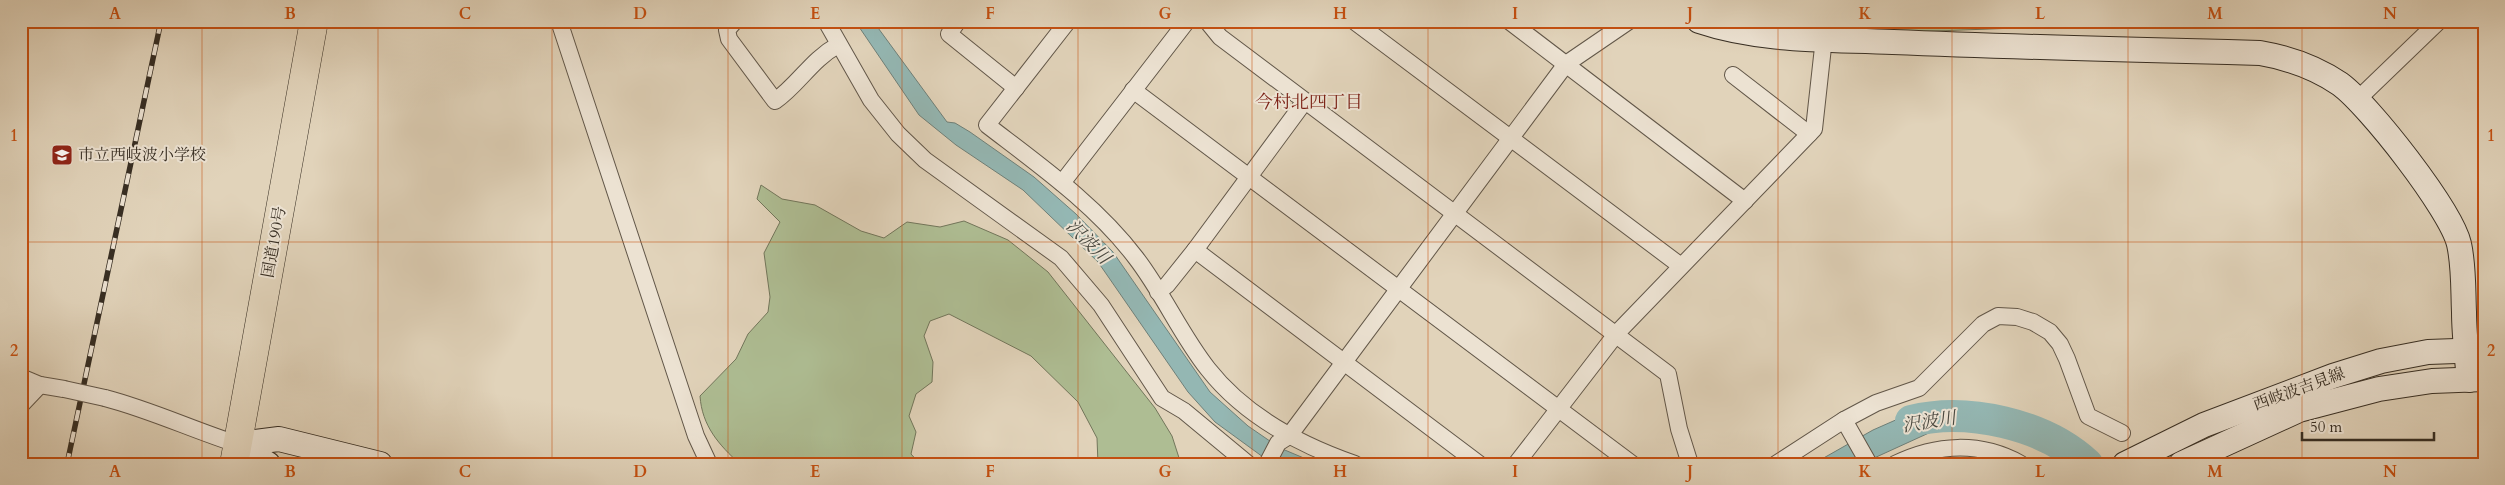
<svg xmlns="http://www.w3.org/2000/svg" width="2505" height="485" font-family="Cardo,'Noto Serif JP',serif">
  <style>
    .green { fill: #aebd93; stroke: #72765b }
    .water { fill: #94b7b3; stroke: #6f8079 }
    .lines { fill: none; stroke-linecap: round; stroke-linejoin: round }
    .river { stroke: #94b7b3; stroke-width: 32 }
    .street-casing { stroke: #625749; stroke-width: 18 }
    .secondary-casing { stroke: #372e23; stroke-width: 26 }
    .highway-casing { stroke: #372e23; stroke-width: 29 }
    .street { stroke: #ece2d2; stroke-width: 16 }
    .secondary { stroke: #ece2d2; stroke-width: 24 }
    .highway { stroke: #e1d3ba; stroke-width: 28 }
    .rail-casing { stroke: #372e23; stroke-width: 5.5 }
    .rail { stroke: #ece2d2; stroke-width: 4; stroke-dasharray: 11; stroke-linecap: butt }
    .street-bridge-casing { stroke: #625749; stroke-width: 18; stroke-linecap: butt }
    .street-bridge { stroke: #ece2d2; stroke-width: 16 }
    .grid { fill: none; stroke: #c55011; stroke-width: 1; stroke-opacity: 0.55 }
    .labels { text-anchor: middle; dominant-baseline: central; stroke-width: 4; stroke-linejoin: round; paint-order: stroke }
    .poi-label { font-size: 16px; fill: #372e23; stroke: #ece2d2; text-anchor: start }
    .street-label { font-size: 16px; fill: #372e23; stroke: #ece2d2 }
    .neighbourhood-label { font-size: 18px; fill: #7a1f14; stroke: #ece2d2 }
    .water-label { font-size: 18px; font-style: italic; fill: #4a4940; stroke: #ece2d2 }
    .neatline { fill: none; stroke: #c55011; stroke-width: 2 }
    .grid-label { font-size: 16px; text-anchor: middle; font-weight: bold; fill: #c55011 }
  </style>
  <rect width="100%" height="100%" fill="#e1d3ba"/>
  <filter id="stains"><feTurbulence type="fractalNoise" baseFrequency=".004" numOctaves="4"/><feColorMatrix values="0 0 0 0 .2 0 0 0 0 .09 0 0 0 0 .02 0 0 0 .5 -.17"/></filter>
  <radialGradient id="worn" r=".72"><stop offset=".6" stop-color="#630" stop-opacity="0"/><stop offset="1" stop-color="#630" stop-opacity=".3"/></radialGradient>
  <!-- green -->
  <g class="green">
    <path d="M1758 21H2023L2016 28 1909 32H1810L1757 24Z"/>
    <path d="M761 185 782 199 815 205 861 231 884 238 907 222 940 227 964 221 1008 240 1048 272 1155 408 1172 436 1181 464H1098L1097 438 1078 402 1031 356 949 314 930 321 924 336 933 362 932 382 916 394 909 416 916 432 911 454 920 464H740C719 445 702 426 700 396L736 359 748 334 768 312 770 297 764 253 780 222 757 199Z"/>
  </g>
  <!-- water -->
  <g class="water">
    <path d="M855 21H873L947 122 955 123 970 132 1034 177 1076 214 1113 252 1210 392 1248 426 1280 448 1318 464H1279L1263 457 1215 422 1188 392 1098 262 1023 190 956 145 919 115Z"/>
    <path d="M1907 415H1954L1931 432 1861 464H1813L1873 430Z"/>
  </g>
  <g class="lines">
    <!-- river -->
    <path class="river" d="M1911 421C1967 407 2044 424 2087 464"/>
    <!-- street casing -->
    <g class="street-casing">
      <g id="street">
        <path d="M559 21 696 436 709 464"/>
        <path d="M735 21 727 30 729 39 775 101C799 84 811 60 838 45"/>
        <path d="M826 21 871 100 898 134 925 160 1061 258 1101 305 1162 398 1184 411 1248 464"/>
        <path d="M958 21 949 34 1016 88"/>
        <path d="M1068 21 987 125C1039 165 1096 205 1136 258 1163 293 1181 335 1208 369 1245 416 1300 445 1355 464"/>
        <path d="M1207 21 1220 37 1668 374 1679 429 1690 464"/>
        <path d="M1354 21 1681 266"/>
        <path d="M1509 21 1745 201"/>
        <path d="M1733 75 1809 134"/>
        <path d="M1133 90 1632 464"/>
        <path d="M2358 99 2439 21"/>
        <path d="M1062 183 1187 21"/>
        <path d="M1195 250 1479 464"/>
        <path d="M1158 292 1167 285 1195 250 1305 101"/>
        <path d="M21 377 40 385 64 389"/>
        <path d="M105 398C151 410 193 430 237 444"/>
        <path d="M21 405 40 385"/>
        <path d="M1844 420 1876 403 1919 388 1983 324 1998 316 2017 317 2033 322 2050 332 2060 344 2067 359 2088 416 2122 433"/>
        <path d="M1267 464 1278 443 1289 436 1566 64 1629 21"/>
        <path d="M1516 464 1617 333 1814 129 1824 38"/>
        <path d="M1776 464 1844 420 1869 464"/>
        <path d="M1895 464C1936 444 1980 441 2021 464"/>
      </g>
    </g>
    <!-- secondary casing -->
    <g class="secondary-casing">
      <g id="secondary">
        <path d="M1699 21C1761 42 1829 39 1893 42 2015 47 2137 50 2260 53 2289 58 2315 67 2340 84 2369 105 2451 210 2459 244 2464 266 2463 290 2464 312 2464 335 2467 357 2469 380"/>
        <path d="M237 444 279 439 380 464"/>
        <path d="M237 444 268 464"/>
        <path d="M2125 464 2204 425 2333 376 2381 361 2428 352 2484 350"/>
        <path d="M2181 464 2299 410 2379 389 2432 381 2484 379"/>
      </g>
    </g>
    <!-- highway casing -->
    <g class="highway-casing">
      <path id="highway" d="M234 464 314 21"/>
    </g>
    <!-- street -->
    <use href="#street" class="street"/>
    <!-- secondary -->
    <use href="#secondary" class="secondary"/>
    <!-- highway -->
    <use href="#highway" class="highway"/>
    <!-- rail casing -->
    <g class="rail-casing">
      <path id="rail" d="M67 464 161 21"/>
    </g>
    <!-- rail -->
    <use href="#rail" class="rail"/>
    <!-- street-bridge casing -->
    <g class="street-bridge-casing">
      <path id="street-bridge" d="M64 389 105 398"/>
    </g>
    <!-- street-bridge -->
    <use href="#street-bridge" class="street-bridge"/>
  </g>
  <!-- grid -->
  <path class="grid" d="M202 21V464M378 21V464M552 21V464M728 21V464M902 21V464M1078 21V464M1252 21V464M1428 21V464M1602 21V464M1778 21V464M1952 21V464M2128 21V464M2302 21V464M21 242H2484"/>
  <!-- icons -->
  <defs>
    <g id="school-square" transform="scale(1.125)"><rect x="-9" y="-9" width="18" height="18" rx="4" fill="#8f2418" stroke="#ece2d2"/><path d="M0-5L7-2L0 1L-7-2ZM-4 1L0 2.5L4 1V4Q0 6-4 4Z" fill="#fff"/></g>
  </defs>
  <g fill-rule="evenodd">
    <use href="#school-square" x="62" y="155"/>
  </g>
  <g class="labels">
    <!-- poi labels -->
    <g class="poi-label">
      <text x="78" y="155">市立西岐波小学校</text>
    </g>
    <!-- street labels -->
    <g class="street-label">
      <text transform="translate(274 242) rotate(-80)">国道190号</text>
      <text transform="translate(2299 389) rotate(-20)">西岐波吉見線</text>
    </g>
    <!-- neighbourhood labels -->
    <g class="neighbourhood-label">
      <text x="1309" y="102">今村北四丁目</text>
    </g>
    <!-- water labels -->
    <g class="water-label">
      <text transform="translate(1088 242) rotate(45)">沢波川</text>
      <text transform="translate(1929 422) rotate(-9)">沢波川</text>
    </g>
  </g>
  <!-- margin -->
  <rect width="2505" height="485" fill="none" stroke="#e1d3ba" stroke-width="55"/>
  <!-- scale -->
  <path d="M2302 432v8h132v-8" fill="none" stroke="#372e23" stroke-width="2.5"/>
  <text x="2310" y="432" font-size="15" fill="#372e23" stroke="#ece2d2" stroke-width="4" paint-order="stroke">50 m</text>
  <rect x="28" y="28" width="2450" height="430" class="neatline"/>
  <g class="grid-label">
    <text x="115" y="19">A</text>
    <text x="290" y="19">B</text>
    <text x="465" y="19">C</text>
    <text x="640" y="19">D</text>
    <text x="815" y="19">E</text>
    <text x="990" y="19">F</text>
    <text x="1165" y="19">G</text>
    <text x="1340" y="19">H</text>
    <text x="1515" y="19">I</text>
    <text x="1690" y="19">J</text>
    <text x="1865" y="19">K</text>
    <text x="2040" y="19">L</text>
    <text x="2215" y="19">M</text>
    <text x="2390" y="19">N</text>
    <text x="14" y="141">1</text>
    <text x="2491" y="141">1</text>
    <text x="14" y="356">2</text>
    <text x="2491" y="356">2</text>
    <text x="115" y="477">A</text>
    <text x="290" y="477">B</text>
    <text x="465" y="477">C</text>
    <text x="640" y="477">D</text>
    <text x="815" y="477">E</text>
    <text x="990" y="477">F</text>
    <text x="1165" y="477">G</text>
    <text x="1340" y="477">H</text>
    <text x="1515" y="477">I</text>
    <text x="1690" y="477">J</text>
    <text x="1865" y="477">K</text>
    <text x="2040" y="477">L</text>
    <text x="2215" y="477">M</text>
    <text x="2390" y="477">N</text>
  </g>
  <rect width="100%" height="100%" filter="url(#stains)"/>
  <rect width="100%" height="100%" fill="url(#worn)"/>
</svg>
